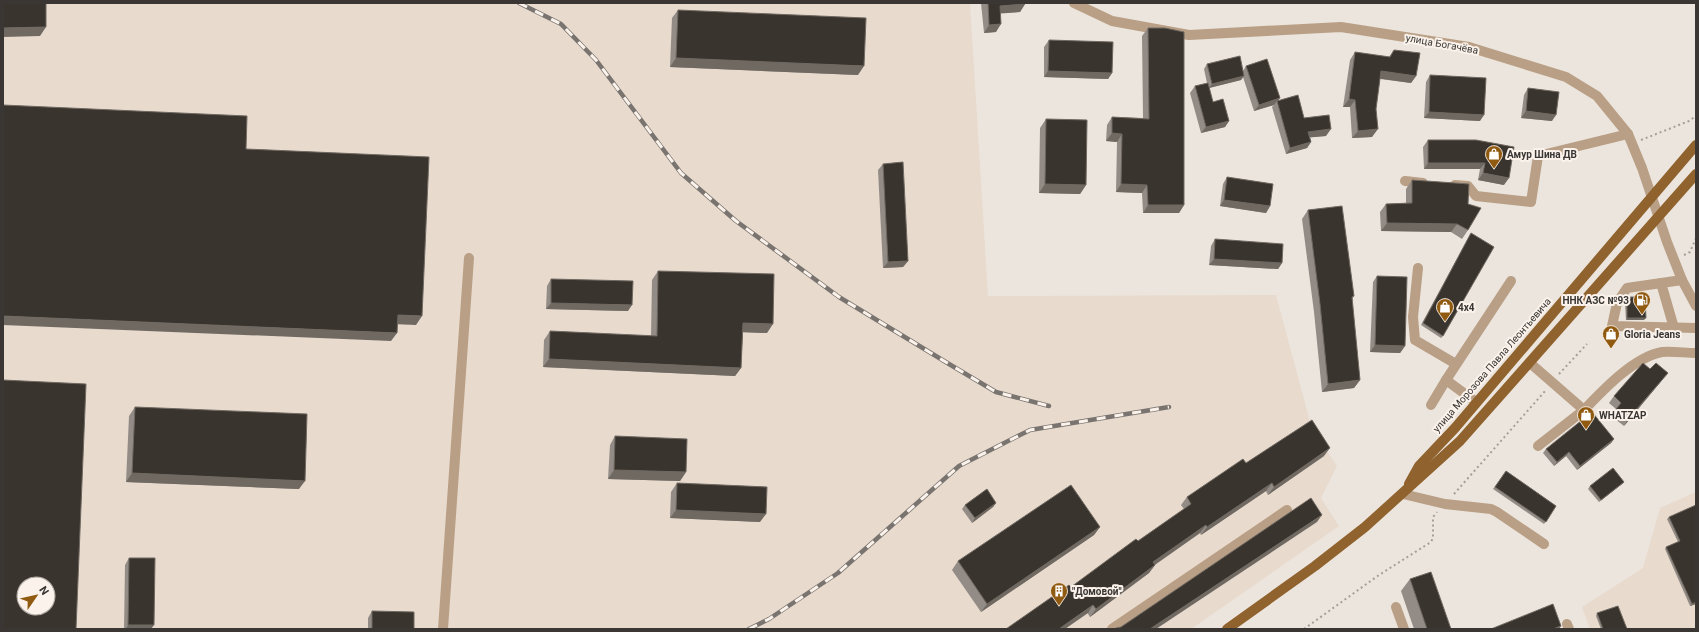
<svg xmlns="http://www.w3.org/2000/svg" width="1699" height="632" font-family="Roboto,sans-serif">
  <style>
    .built { fill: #e8dacd; fill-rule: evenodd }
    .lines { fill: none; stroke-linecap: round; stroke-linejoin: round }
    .path { stroke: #a49f99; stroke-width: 2; stroke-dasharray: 2 3; stroke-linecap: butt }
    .minor { stroke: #b99f85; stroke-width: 10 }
    .major { stroke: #8f622e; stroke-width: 10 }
    .rail-casing { stroke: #79746f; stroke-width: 4.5 }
    .rail { stroke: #faf2eb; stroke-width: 3; stroke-dasharray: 9; stroke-linecap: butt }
    .wall { fill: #938c86 }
    .shaded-wall { fill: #6f6962 }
    .building { fill: #3a342e; stroke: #6f6962; fill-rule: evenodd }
    .labels { text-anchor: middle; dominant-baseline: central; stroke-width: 4; stroke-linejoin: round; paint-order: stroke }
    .street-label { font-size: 10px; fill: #393633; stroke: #faf2eb }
    .poi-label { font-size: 10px; font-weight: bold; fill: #393633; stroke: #faf2eb; text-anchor: start }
  </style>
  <rect width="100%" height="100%" fill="#ece5dd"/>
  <!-- built -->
  <g class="built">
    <path d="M3 3H970L988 296 1276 295 1312 429 1337 466 1321 498 1339 526 1191 629H3ZM24 584H48V608H24Z"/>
    <path d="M1696 492V629H1590L1582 607 1643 568 1660 508Z"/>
  </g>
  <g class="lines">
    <!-- path -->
    <g class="path">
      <path d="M1641 140 1689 121 1696 116"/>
      <path d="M1684 255 1690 252 1696 238"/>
      <path d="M1559 374 1587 344"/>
      <path d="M1454 494 1546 390"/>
      <path d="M1304 629 1379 575 1431 542 1433 538V517L1437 512"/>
    </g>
    <!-- minor -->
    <g class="minor">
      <path d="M1074 3 1112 21 1189 35 1341 27 1469 47 1566 77 1597 96 1628 134 1642 168 1667 242 1682 280 1696 306"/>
      <path d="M1405 181 1423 183"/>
      <path d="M1455 185 1468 186 1476 196 1531 202 1538 156 1628 134"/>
      <path d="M1418 268 1413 317 1415 340 1456 364"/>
      <path d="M1682 280 1627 288 1617 303 1612 326 1696 328"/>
      <path d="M1661 283 1674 328"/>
      <path d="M1530 363 1584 410C1603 390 1634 357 1662 352 1673 351 1685 353 1696 353"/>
      <path d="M1476 402 1446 380 1511 281"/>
      <path d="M1431 405 1446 380"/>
      <path d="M1538 446 1584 410"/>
      <path d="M1403 494 1445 504 1491 509 1497 512 1544 544"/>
      <path d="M1396 607 1404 629"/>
      <path d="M1567 624 1569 629"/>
      <path d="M443 629 469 258"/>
      <path d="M1112 629 1287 510"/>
    </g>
    <!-- major -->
    <g class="major">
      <path d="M1409 484 1419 466 1455 428 1696 145"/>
      <path d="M1227 629 1315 566 1365 527 1460 441 1696 174"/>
    </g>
    <!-- rail casing -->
    <g class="rail-casing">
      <g id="rail">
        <path d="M519 3 561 24 596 60 681 173 736 221 839 297 949 364 996 392 1049 406"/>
        <path d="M749 629 769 619 838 573 959 466 1030 430 1169 407"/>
      </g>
    </g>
    <!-- rail -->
    <use href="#rail" class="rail"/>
  </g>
  <!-- wall -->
  <g class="wall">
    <path d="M981 3H1025V4L1020 12 1000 13 996 32 984 33Z"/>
    <path d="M678 10 858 75 670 67 672 18Z"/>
    <path d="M1148 28 1184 205 1179 213H1143L1142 193 1116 192 1117 142 1106 141 1107 125 1112 117 1143 118 1142 36Z"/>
    <path d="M1049 40 1112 73 1108 79 1044 77V47Z"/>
    <path d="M1394 50 1416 76 1411 83 1380 79 1372 137 1352 138 1350 107H1343L1350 60 1355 52 1389 57Z"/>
    <path d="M1207 64 1243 71 1246 66 1280 98 1278 100 1304 118 1326 136 1310 137 1311 142 1307 148 1286 154 1272 107 1274 105 1254 111 1243 77 1241 80 1209 88 1213 102 1229 121 1225 127 1201 133 1190 93 1195 86 1207 83 1204 69Z"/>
    <path d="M1430 75 1480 121 1424 118 1426 82Z"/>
    <path d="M1528 88 1552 121 1521 118 1524 95Z"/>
    <path d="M1046 119 1086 185 1080 194 1039 193 1040 128Z"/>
    <path d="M1428 140H1476L1504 185 1478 180 1480 169H1424L1423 147Z"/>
    <path d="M883 164 908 261 903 267 883 268 878 170Z"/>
    <path d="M1227 177 1270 206 1266 213 1220 206 1223 184Z"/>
    <path d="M1412 180 1468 204V230L1462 239 1451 232 1381 231 1380 212 1386 204 1406 203V189Z"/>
    <path d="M1308 210 1354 296 1352 299 1360 380 1354 388 1322 392 1314 312 1302 219Z"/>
    <path d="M1471 233 1443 336 1441 338 1421 325Z"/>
    <path d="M1215 239 1282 263 1278 269 1209 265 1211 246Z"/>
    <path d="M658 271 767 333 743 332 741 368 735 376 543 367 544 340 550 331 651 336 652 280Z"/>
    <path d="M1377 276 1405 346 1400 353 1370 352 1373 282Z"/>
    <path d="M551 279 628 311 546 309 547 286Z"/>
    <path d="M1629 297 1644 320H1626L1625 303Z"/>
    <path d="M1650 369 1663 379 1624 426 1611 416 1616 409 1609 403 1614 396Z"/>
    <path d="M135 407 299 489 126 482 129 416Z"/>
    <path d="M615 436 686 472 680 481 608 479 610 445Z"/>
    <path d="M1614 439 1611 443 1577 470 1566 456 1554 466 1543 453 1546 449Z"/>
    <path d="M1324 456 1268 495 1266 491 1201 535 1200 533 1155 565 1149 573 1090 617 1071 587 1184 509 1181 505 1187 497 1246 463Z"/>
    <path d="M1506 471 1556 506 1544 524 1493 489Z"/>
    <path d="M1624 482 1622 484 1599 502 1588 489 1590 486Z"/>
    <path d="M677 483 760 522 670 518 671 492Z"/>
    <path d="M996 503 993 507 972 523 962 509 965 505Z"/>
    <path d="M1696 505V604L1690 606 1665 549 1666 547 1678 542 1667 519 1669 517Z"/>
    <path d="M1100 527 1094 535 981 612 952 570 958 561Z"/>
    <path d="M129 558 151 629H124L125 565Z"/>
    <path d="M1410 579 1451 629H1414L1401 591Z"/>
    <path d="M372 611 414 629H368V618Z"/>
    <path d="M1597 613 1627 629H1601L1596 616Z"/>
  </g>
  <!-- shaded-wall -->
  <g class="shaded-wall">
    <path d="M1025 4 1020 12 994 14 1000 6Z"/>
    <path d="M1001 24 996 32 984 33 989 25Z"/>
    <path d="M46 27 40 36 3 37V28Z"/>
    <path d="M676 58 864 66 858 75 670 67Z"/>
    <path d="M1048 71 1112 73 1108 79 1044 77Z"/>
    <path d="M1381 71 1416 76 1411 83 1376 78Z"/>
    <path d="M1244 76 1241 80 1209 88 1212 84Z"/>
    <path d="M1280 98 1277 102V101L1274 105 1254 111 1259 105Z"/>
    <path d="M1349 99 1355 100 1350 107H1343Z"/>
    <path d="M1526 111 1556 115 1552 121 1521 118Z"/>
    <path d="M1429 112 1484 115 1480 121 1424 118Z"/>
    <path d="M1229 121 1225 127 1201 133 1206 127Z"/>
    <path d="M1331 129 1326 136 1304 138 1308 132Z"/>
    <path d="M1378 129 1372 137 1352 138 1358 131Z"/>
    <path d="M1112 133 1122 134 1117 142 1106 141Z"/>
    <path d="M1311 142 1307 148 1286 154 1290 148Z"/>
    <path d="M1428 163H1485L1480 169H1424Z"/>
    <path d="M1483 173 1509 178 1504 185 1478 180Z"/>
    <path d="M1045 184 1086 185 1080 194 1039 193Z"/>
    <path d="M1121 184 1147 185 1142 193 1116 192Z"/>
    <path d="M1224 200 1270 206 1266 213 1220 206Z"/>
    <path d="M1148 205H1184L1179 213H1143Z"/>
    <path d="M1387 223 1457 224 1451 232 1381 231Z"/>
    <path d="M1214 259 1282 263 1278 269 1209 265Z"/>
    <path d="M908 261 903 267 883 268 888 262Z"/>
    <path d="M551 303 632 305 628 311 546 309Z"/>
    <path d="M398 315 422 316 416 325 392 324Z"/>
    <path d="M3 316 397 333 391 341 3 325Z"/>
    <path d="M1627 318H1646L1644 320H1626Z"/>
    <path d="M743 323 773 324 767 333 737 332Z"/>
    <path d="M1628 333H1646L1645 335 1626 336Z"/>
    <path d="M1375 345 1405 346 1400 353 1370 352Z"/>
    <path d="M549 359 741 368 735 376 543 367Z"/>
    <path d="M1668 373 1663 379 1624 426 1628 419Z"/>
    <path d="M1360 380 1354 388 1322 392 1328 384Z"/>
    <path d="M1614 439 1611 443 1577 470 1580 466Z"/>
    <path d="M1330 448 1324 456 1268 495 1274 487Z"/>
    <path d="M1569 452 1566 456 1554 466 1557 462Z"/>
    <path d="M614 470 686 472 680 481 608 479Z"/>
    <path d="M132 473 305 481 299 489 126 482Z"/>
    <path d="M1624 482 1622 484 1599 502 1601 500Z"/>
    <path d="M1272 483 1266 491 1201 535 1207 527Z"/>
    <path d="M996 503 993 507 972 523 975 518Z"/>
    <path d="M676 510 766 514 760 522 670 518Z"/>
    <path d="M1322 515 1317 522 1156 629H1150Z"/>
    <path d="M1206 525 1200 533 1147 570 1153 562Z"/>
    <path d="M1100 527 1094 535 981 612 987 604Z"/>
    <path d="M1155 565 1149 573 1090 617 1096 609Z"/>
    <path d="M1696 602V604L1690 606 1692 604Z"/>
    <path d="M1093 605 1088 613 1065 629H1059Z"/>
    <path d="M128 625H154L151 629H126Z"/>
    <path d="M1561 626 1559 629H1553Z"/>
  </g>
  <!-- building -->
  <g class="building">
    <path d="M3 3H46V27L3 28Z"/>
    <path d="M988 3H1025V4L1000 6 1001 24 989 25Z"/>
    <path d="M678 10 866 18 864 66 676 58Z"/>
    <path d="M1148 28H1165L1184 32V205H1148L1147 185 1121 184 1122 134 1112 133V117L1149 119Z"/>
    <path d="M1049 40 1113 42 1112 73 1048 71Z"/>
    <path d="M1394 50 1420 53 1416 76 1381 71 1376 109 1378 129 1358 131 1355 100 1349 99 1355 52 1390 57Z"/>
    <path d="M1240 56 1244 76 1212 84 1207 64Z"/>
    <path d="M1267 59 1280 98 1259 105 1246 66Z"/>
    <path d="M1430 75 1486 78 1484 115 1429 112Z"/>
    <path d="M1208 83 1213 102 1223 99 1229 121 1206 127 1195 86Z"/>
    <path d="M1528 88 1559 92 1556 115 1526 111Z"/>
    <path d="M1298 95 1304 118 1329 115 1331 129 1308 132 1311 142 1290 148 1277 101Z"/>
    <path d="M3 105 247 116 246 149 429 157 422 316 398 315 397 333 3 316Z"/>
    <path d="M1046 119 1087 120 1086 185 1045 184Z"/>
    <path d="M1428 140H1476L1514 147 1509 178 1483 173 1485 163H1428Z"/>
    <path d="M903 162 908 261 888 262 883 164Z"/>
    <path d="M1227 177 1273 184 1270 206 1224 200Z"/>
    <path d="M1412 180 1469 184 1468 204 1481 208 1468 230 1457 224 1387 223 1386 204 1412 203Z"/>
    <path d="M1342 206 1354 296 1352 297 1360 380 1328 384 1320 304 1308 210Z"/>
    <path d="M1471 233 1494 247 1443 336 1423 323Z"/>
    <path d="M1215 239 1283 244 1282 263 1214 259Z"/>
    <path d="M658 271 774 274 773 324 743 323 741 368 549 359 550 331 657 336Z"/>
    <path d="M1377 276 1407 277 1405 346 1375 345Z"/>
    <path d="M551 279 633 281 632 305 551 303Z"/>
    <path d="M1629 297H1645L1646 318H1627V300Z"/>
    <rect x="1628" y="331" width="18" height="2"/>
    <path d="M1643 363 1650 369 1656 363 1668 373 1628 419 1616 409 1621 403 1614 396Z"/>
    <path d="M3 380 86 384 76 629H3ZM24 584H48V608H24Z"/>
    <path d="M135 407 307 414 305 481 132 473Z"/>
    <path d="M1592 412 1614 439 1580 466 1569 452 1557 462 1546 449Z"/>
    <path d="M1312 420 1330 448 1274 487 1272 483 1207 527 1206 525 1153 562 1155 565 1096 609 1093 605 1059 629H1006L1069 585 1071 587 1136 539 1138 541 1191 504 1187 497 1243 459 1246 463Z"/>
    <path d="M615 436 687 439 686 472 614 470Z"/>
    <path d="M1613 468 1624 482 1601 500 1590 486Z"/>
    <path d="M1506 471 1556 506 1546 522 1495 487Z"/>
    <path d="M677 483 767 487 766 514 676 510Z"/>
    <path d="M1071 485 1100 527 987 604 958 561Z"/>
    <path d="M987 489 996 503 975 518 965 505Z"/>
    <path d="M1311 498 1322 515 1150 629H1115L1116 628 1121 627Z"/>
    <path d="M1696 505V602L1692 604 1666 547 1680 541 1669 517Z"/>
    <path d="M129 558H155L154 625H128Z"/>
    <path d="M1431 572 1451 629H1427L1410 579Z"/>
    <path d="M1553 604 1561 626 1553 629H1491Z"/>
    <path d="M1618 606 1627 629H1603L1597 613Z"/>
    <path d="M372 611 414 612V629H372Z"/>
  </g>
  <!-- icons -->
  <defs>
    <g id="shop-pin" transform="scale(0.9)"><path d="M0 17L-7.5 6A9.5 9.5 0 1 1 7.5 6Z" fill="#905a10" stroke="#faf2eb"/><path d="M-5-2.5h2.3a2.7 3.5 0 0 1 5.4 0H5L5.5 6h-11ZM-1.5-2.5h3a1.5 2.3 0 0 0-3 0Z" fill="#fff"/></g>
    <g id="fuel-pin" transform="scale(0.9)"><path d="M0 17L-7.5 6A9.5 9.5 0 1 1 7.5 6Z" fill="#905a10" stroke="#faf2eb"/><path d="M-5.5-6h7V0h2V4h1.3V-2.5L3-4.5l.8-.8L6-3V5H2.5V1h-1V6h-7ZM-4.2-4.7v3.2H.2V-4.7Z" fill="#fff"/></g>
    <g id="building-pin" transform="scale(0.9)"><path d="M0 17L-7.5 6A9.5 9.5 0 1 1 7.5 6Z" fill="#905a10" stroke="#faf2eb"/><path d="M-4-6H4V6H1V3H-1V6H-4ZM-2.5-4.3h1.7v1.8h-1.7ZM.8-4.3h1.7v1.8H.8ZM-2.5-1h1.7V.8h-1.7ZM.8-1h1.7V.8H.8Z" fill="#fff"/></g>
  </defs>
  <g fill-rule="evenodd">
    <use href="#shop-pin" x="1494" y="154"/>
    <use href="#fuel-pin" x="1642" y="300"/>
    <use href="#shop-pin" x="1445" y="307"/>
    <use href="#shop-pin" x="1611" y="334"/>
    <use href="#shop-pin" x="1586" y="415"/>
    <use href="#building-pin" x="1059" y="591"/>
  </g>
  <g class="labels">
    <!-- street labels -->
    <g class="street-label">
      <text transform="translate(1442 44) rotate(10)">улица Богачёва</text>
      <text transform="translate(1492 365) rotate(-49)">улица Морозова Павла Леонтьевича</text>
    </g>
    <!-- poi labels -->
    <g class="poi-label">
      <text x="1507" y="154">Амур Шина ДВ</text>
      <text x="1629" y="300" text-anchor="end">ННК АЗС №93</text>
      <text x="1458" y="307">4х4</text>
      <text x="1624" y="334">Gloria Jeans</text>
      <text x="1599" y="415">WHATZAP</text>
      <text x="1072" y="591">"Домовой"</text>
    </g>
  </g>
  <!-- border -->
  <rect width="1699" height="632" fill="none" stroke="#393633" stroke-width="8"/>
  <!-- north arrow -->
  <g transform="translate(36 596) rotate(56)"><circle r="19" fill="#faf2eb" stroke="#ada7a1"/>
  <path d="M0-3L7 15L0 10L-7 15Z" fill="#905a10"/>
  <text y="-6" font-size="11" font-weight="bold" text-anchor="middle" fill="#393633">N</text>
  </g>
</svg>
